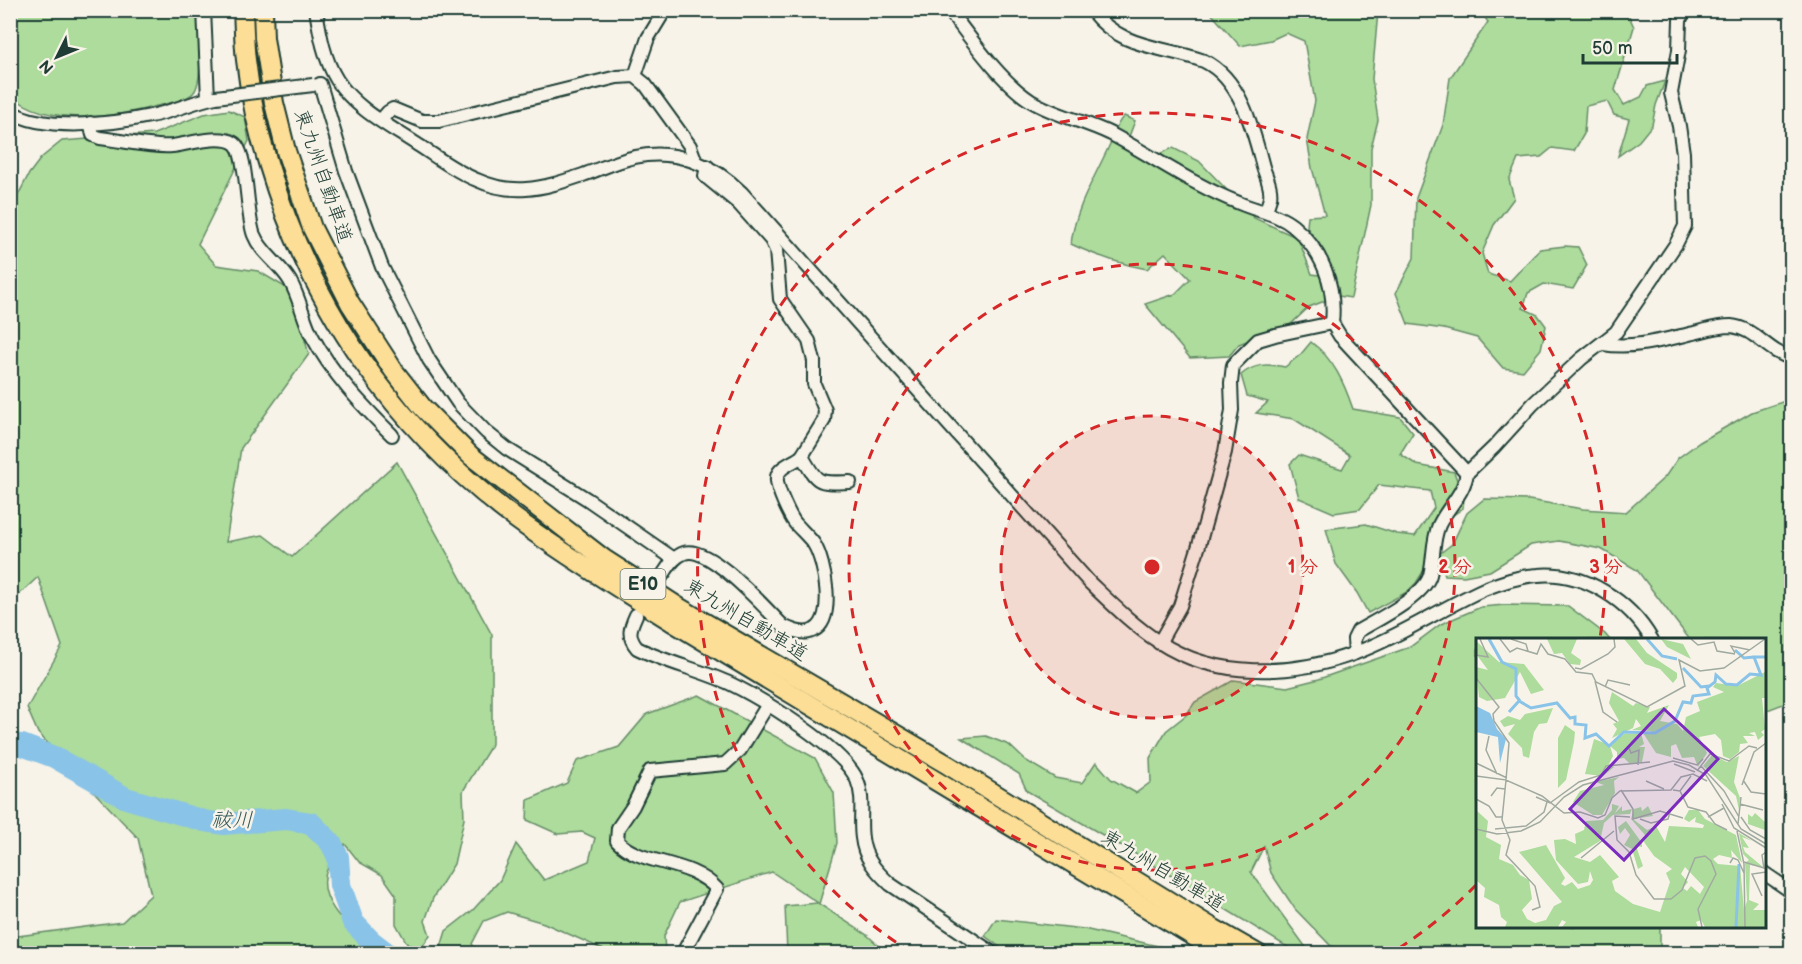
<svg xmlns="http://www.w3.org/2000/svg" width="1802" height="964" font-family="'Balsamiq Sans','Klee One',sans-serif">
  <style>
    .green { fill: #addc9c; stroke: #668c68; stroke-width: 1.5 }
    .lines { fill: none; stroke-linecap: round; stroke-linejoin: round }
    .river { stroke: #89c3e8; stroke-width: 22 }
    .minor-casing { stroke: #1f3d34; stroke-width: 16 }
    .highway-casing { stroke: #1f3d34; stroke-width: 22 }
    .minor { stroke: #f7f3e8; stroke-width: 12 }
    .highway { stroke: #fcde96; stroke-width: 18 }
    .minor-bridge-casing { stroke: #1f3d34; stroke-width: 16; stroke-linecap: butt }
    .minor-bridge { stroke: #f7f3e8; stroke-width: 12 }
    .ring { fill: none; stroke: #d62828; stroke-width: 3; stroke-dasharray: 10 8 }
    .labels { text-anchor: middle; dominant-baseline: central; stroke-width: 5; stroke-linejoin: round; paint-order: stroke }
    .shield { fill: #f7f3e8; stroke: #60746a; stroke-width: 1.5 }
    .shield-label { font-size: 18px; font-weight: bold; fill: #1f3d34 }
    .street-label { font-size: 20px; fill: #1f3d34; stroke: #f7f3e8 }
    .water-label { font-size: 21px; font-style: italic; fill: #345858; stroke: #f7f3e8 }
    .inset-river { fill: none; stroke: #89c3e8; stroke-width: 3 }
    .inset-road { fill: none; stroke: #a1aaa0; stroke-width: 1.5 }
    .view { fill: #7b2cbf; fill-opacity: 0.15; stroke: #7b2cbf; stroke-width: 3 }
    .inset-edge { fill: none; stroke: #1f3d34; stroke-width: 3 }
    .centre { fill: #d62828; stroke: #f7f3e8; stroke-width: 3 }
    .ring-label { font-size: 18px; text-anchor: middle; font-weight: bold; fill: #d62828; stroke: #f7f3e8; stroke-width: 5; stroke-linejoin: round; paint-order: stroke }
  </style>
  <rect width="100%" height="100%" fill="#f7f3e8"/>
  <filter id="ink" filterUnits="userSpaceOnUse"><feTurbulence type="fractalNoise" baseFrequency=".0167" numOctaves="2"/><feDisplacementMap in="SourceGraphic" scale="12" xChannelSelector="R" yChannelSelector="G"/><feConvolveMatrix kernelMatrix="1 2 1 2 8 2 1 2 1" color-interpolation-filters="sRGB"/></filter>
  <g filter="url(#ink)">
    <!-- green -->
    <g class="green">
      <path d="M10 11H199C200 27 203 81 194 92 188 100 170 103 161 105 117 117 47 128 11 95Z"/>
      <path d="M1209 11H1378L1372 79 1378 120 1371 148V205L1351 298 1338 296 1309 307 1290 325 1239 344 1229 356 1190 358 1145 304 1175 294 1190 279 1165 253 1147 269C1120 264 1096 256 1071 244 1075 208 1095 177 1110 144 1115 133 1115 125 1124 116L1135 121 1128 139 1159 154 1173 148 1199 161 1254 218 1298 238 1312 274 1335 277 1325 255 1307 227 1308 216 1325 215 1312 168 1307 139 1315 101 1304 41 1286 33 1271 40 1240 46Z"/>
      <path d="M1480 11H1632L1629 16 1634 27 1615 90 1624 105 1641 97 1647 86 1665 81 1656 105 1652 125 1639 141 1618 156 1629 119 1614 115 1607 101 1586 106 1584 134 1574 151 1552 148 1541 157 1518 159 1509 180 1514 198 1494 225 1482 253 1488 274 1510 281 1540 249 1565 246 1578 247 1587 265 1573 289 1544 284 1528 293 1523 308 1538 315 1546 326 1541 349 1523 371 1503 368 1477 338 1444 329 1408 324 1396 293 1414 258 1416 198 1443 125 1450 78 1488 22Z"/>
      <path d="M229 110 245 117 249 141 198 244 216 265 258 271 290 290 309 354 241 448 226 542 263 535 292 557 397 462 492 635V744L463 791 464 819 454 864 433 898 425 921 430 935 422 947 408 945 396 924V895L382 875 359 862 345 844C340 851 332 859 328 867 312 902 355 932 377 953H11V937L122 922 151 895 138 838 38 733 27 708 62 646 38 577 11 602 10 211 29 174 41 158 62 141 154 134 204 114Z"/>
      <path d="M1311 342C1334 359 1344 383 1353 409L1400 417 1413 433 1400 454 1417 465 1454 472 1464 499 1463 508 1442 523 1423 572 1416 583 1407 592 1368 613 1357 593 1336 564 1326 529 1366 524 1397 534 1415 536 1434 508 1430 491 1379 485 1360 509 1334 513 1299 498 1290 464 1299 455 1342 469 1350 455 1294 419 1256 413 1268 402 1247 396 1241 375C1255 363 1267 364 1285 367L1301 354Z"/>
      <path d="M1791 399V701L1765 711 1764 640H1690L1637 570 1601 549 1559 541 1531 545 1490 571 1464 576 1445 575 1439 554 1452 544 1467 513 1484 499 1529 500 1583 509 1626 512 1665 477 1678 458 1700 442 1752 412Z"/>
      <path d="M1505 605 1568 606 1605 634 1610 640H1478V926L1660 927V953L1362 954 1331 946 1295 909 1271 873 1264 846 1251 872 1310 953H1297L1137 855 1027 791 1019 774 961 738 986 736 1009 745 1025 760 1055 778 1082 783 1096 762 1111 779 1136 793 1151 782 1150 758 1166 731 1186 715 1195 702 1234 680 1287 687 1319 679 1410 647 1441 624 1481 607Z"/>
      <path d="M699 695 815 758 834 793 837 843 819 904 867 935 887 953H787L785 906 818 903 772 872 680 902 664 936 665 953H611L544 923 507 912 484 921 472 944 479 953 439 954 446 931 473 910 500 880 516 844 544 880 589 861 595 838 582 832 558 834 527 820 528 800 567 783 577 761 619 747 647 714Z"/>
      <path d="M996 919 1084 929 1188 953H1008L985 936Z"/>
    </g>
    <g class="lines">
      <!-- river -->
      <path class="river" d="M10 744 22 745 54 757 126 798 204 821 223 824 286 819 311 823 331 843 338 857 340 885 353 922 371 941 388 954"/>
      <!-- minor casing -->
      <g class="minor-casing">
        <g id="minor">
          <path d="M204 10 208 98"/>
          <path d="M316 10C320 34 324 59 337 80 355 109 391 127 418 145 437 157 456 172 477 180 492 187 509 190 526 189 545 188 565 181 583 175 600 169 617 161 635 157 676 148 714 165 742 193L1090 583C1112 604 1134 626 1159 642 1215 679 1292 676 1353 654 1399 637 1440 609 1484 589 1502 582 1519 576 1538 575 1584 571 1630 601 1652 640"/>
          <path d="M949 10C970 38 1002 83 1031 101 1056 116 1085 121 1111 134 1154 157 1193 185 1239 203 1257 211 1277 213 1293 226 1322 250 1336 285 1332 323L1275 335 1258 340 1233 365 1231 383 1232 410 1225 452 1199 545 1180 606 1159 643"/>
          <path d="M1091 10C1122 50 1160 45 1204 61 1241 79 1253 129 1263 167 1266 177 1272 187 1270 198 1269 202 1267 207 1266 211"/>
          <path d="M635 76 648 38 665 10"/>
          <path d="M320 84 346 171 382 267 429 360 458 403 486 432 507 449 587 499 674 559"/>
          <path d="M10 111C43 132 113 124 150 116 173 112 194 101 216 97"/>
          <path d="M381 120 388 112 393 109 422 121H439L617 77 635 76 645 84 690 146 696 162"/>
          <path d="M90 123 93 135 100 138C120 140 152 148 172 146 188 144 220 134 234 143 248 152 246 216 254 235 261 253 280 264 290 281 300 298 303 319 312 336 332 374 362 405 392 435"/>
          <path d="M707 166 705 176 738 203 771 240 776 250 780 299 809 341 814 361V384L825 410 824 420 818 430 802 456C818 485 818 483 850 482"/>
          <path d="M1332 323 1340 336 1467 473 1494 447 1533 404 1581 359 1616 332 1676 244 1685 226 1683 153 1679 126 1671 93 1679 50 1680 20 1685 10"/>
          <path d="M1603 344C1634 349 1663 340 1694 333 1706 330 1718 326 1731 326 1755 328 1768 353 1792 358"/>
          <path d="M662 576C668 568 673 557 684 553 709 544 765 608 783 626 792 630 804 636 814 630 836 619 825 562 814 544 809 537 801 530 795 523 789 515 778 491 777 481 775 467 794 463 802 456"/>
          <path d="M636 615C630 628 627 636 637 648 667 663 701 670 731 684 762 699 844 749 857 780 865 799 859 818 862 838 864 858 876 871 890 884L994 954"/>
          <path d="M1355 653 1354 639 1358 631C1377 620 1424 597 1430 575 1434 559 1432 541 1439 525 1448 506 1464 494 1467 473"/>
          <path d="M1764 873 1792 892"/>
          <path d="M685 949 717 889C690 859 640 866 617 841L618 828 633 806 650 771 725 764 740 750 767 706"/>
        </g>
      </g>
      <!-- highway casing -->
      <g class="highway-casing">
        <g id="highway">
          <path d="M243 10C244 27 244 44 246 60 250 96 258 132 269 166 312 310 396 429 516 519 566 556 619 588 671 621L1223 954"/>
          <path d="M263 10 264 38 274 103 286 151 312 228 350 303 394 371 423 408 471 456 604 559 680 608 948 765 1211 927 1258 954"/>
        </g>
      </g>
      <!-- minor -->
      <use href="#minor" class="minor"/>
      <!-- highway -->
      <use href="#highway" class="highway"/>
      <!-- minor-bridge casing -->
      <g class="minor-bridge-casing">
        <path id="minor-bridge" d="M216 97 313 85"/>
      </g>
      <!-- minor-bridge -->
      <use href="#minor-bridge" class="minor-bridge"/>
    </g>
  </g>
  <!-- distance rings -->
  <circle cx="1152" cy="567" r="151" fill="#d62828" fill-opacity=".12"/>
  <g class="ring">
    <circle cx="1152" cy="567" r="151"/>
    <circle cx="1152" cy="567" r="303"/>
    <path d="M1476 885A454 454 0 0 1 1393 952M911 952A454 454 0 1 1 1600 638"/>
  </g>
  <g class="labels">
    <!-- shield labels -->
    <rect class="shield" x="620.5" y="569" width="45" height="30" rx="4.5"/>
    <g class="shield-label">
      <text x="643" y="584">E10</text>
    </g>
    <!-- street labels -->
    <g class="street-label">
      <text transform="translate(323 176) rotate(71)">東九州自動車道</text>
      <text transform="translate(746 620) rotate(31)">東九州自動車道</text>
      <text transform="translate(1163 871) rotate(31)">東九州自動車道</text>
    </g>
    <!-- water labels -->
    <g class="water-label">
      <text transform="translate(232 820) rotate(1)">祓川</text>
    </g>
  </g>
  <!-- overview -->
  <g transform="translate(1476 638)">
    <rect width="290" height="290" fill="#f7f3e8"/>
    <path d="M71 1H101L95 15 105 22 104 27 94 26 86 15 78 16ZM148 1H160L171 15 201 35V40L197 45 184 31 169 26ZM185 1 207 6 215 21 191 9ZM0 3 23 24 48 26 68 52 55 56 44 34 29 60 11 63 3 59 0 29 12 32 0 16ZM289 34V60H286L289 91 285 94 288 97 282 102 279 94 273 95 279 98H267L272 105 264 106 263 114 254 121 247 118 245 102 239 96 223 99 231 115 222 129 218 119 206 120 200 106 195 108V119L180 115 167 95 176 96 175 93 156 92 165 88 160 81 157 90 136 100 141 91 137 86 143 83 133 65 136 54 157 68 160 65 174 69 171 75 193 67 184 83 201 86 207 93 210 79 224 73 221 64 248 54 237 49 240 45 261 48ZM77 70 71 85 63 86 58 94 53 120 47 118 46 110 32 96 39 86 28 89 24 83 32 78 44 82 49 76ZM89 87 99 94 98 104 90 142 82 150V100ZM165 95 168 106 163 109H169L166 124 154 126 148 120 141 121V114L134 108 137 118 133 126 138 129 127 138 109 136 118 101 134 107 148 96ZM236 117 251 124 263 118 258 144 264 160 263 172 260 158 227 128ZM143 139 138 143 139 155 126 177H117L97 164 104 153 128 147 119 144ZM136 166 143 168 139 175 146 168V173L156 171 154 176 137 177 128 185 124 203 98 219 114 224 124 217 143 239 136 243 139 253 157 266 184 274 194 244 190 235 196 231 178 218 168 204 169 197 155 181 158 171 165 169 166 173 172 168 177 178 157 181 171 192 180 188 189 204 193 188 227 190 228 187 219 184 220 179 213 184 208 181 213 172H222L229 181 260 197 266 225 255 212 256 220 243 217 237 221 242 226 264 228 268 272 271 263 269 225 273 222 267 216 263 195 276 203 266 199 273 210 267 209 269 214 287 229 274 227 273 262 283 266 277 272H289V289H229L225 282 220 284 222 289H86L90 284 86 282 82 289H29L31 284 25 279 23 267 8 259 9 250 0 242V172L12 183 10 199 25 207 23 221 37 227 44 237 53 242 56 261 46 272 51 281 59 285 70 282 78 268 86 264 43 214 70 207 89 240 85 246 89 248 96 244 102 251 114 247 117 242 114 233 112 244 102 246 80 222 78 202 89 201 100 206 99 196 108 192 110 183 127 182 136 172ZM209 229 228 249 224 256 215 248 211 253 207 250 212 244 205 236ZM279 175 289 184V192L272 186V176L276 179ZM150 183 166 205V209L160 208 167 228 162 231 156 211 148 207 154 197 149 190 144 196 142 189Z" fill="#addc9c" fill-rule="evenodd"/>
    <path d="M0 68 14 75 21 91 30 101 24 125 22 99 0 94Z" fill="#89c3e8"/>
    <path class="inset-river" d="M13 1 26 24 40 31V58L44 63M171 1 186 18 201 21M259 12 268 20 278 19M207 30 225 49 233 48M33 74 43 63 55 70 81 65 94 80 99 79V86L110 87 109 100 120 96 133 108 148 94 179 95 199 83 207 64 215 65 217 58 233 56 231 50 239 44 240 37 250 46 261 47 274 36 285 37 278 19H290M260 289 263 226"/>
    <path class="inset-road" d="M24 1 34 14 41 10 61 16 65 6 72 16 89 21 100 34 116 36 120 44 171 69 209 48 203 22 224 33 248 30 289 1M35 1 50 6 52 13M215 1 222 7 238 4 241 13 259 16M259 15 255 8 274 12M0 17 12 19 4 1M99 30 105 31 132 16 139 9 138 1M0 40 23 69 17 76 18 83 33 105 30 142 0 138M119 43 127 74 141 84M129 49 132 42 154 47M13 98 10 112 21 136M153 110 155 115 163 112 162 127M197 120 221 127 227 121M0 125 31 140M198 126 219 134M225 128 248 153 263 179M221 133 234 116 253 123 273 108 281 110M267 142 275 154 290 156M170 143 188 151M266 147 278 114 290 105M145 152 157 171V181L184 173 207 180M197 152 204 153 215 138M204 153 212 169 230 174 239 186 251 192M15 158 21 150 29 151M60 159 74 165 103 144 125 137 130 128 174 124M0 161 13 168 20 179H26M246 166 258 190 290 210M264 166 287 172M154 179 139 178 141 202 153 214 160 237 178 261H195L206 252 219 220 229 218 235 223 240 236 222 271 226 289M232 179 248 170M265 179 274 192 290 201M164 181 175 185 192 181 194 174M262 186 265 159M0 191 21 196 45 193 64 184 88 159 107 147 197 123 213 127 230 137 265 191 290 206M19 191 50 188 68 174 71 164M261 193 268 226 269 289M105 220 138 193M268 224 288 230M254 225 257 220 262 222 268 235M288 231 286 217 290 214M286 258 276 236 290 234M56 272 64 269 59 248 30 217 34 202 26 182 30 142 66 158 88 175 104 174 122 180 129 177 136 160 144 153 195 152 205 139 217 136 231 143"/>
    <path class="view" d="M188 71 242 121 148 222 94 171Z"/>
    <rect width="290" height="290" class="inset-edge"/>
  </g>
  <circle cx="1152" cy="567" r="9" class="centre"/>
  <g class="ring-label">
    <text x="1303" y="573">1 分</text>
    <text x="1455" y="573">2 分</text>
    <text x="1606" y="573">3 分</text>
  </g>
  <!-- margin -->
  <rect width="1802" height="964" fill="none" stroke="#f7f3e8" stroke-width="36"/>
  <rect x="18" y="18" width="1766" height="928" fill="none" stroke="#1f3d34" stroke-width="2" filter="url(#ink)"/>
  <!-- north arrow -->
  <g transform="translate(57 57) rotate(227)" stroke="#f7f3e8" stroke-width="4.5" paint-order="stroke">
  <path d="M0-4.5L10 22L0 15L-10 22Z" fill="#1f3d34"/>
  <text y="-9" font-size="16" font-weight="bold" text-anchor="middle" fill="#1f3d34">N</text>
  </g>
  <!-- scale -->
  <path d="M1583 54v9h94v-9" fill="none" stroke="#1f3d34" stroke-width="3"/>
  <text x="1592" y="54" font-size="18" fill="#1f3d34" stroke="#f7f3e8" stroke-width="4.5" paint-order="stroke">50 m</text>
</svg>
